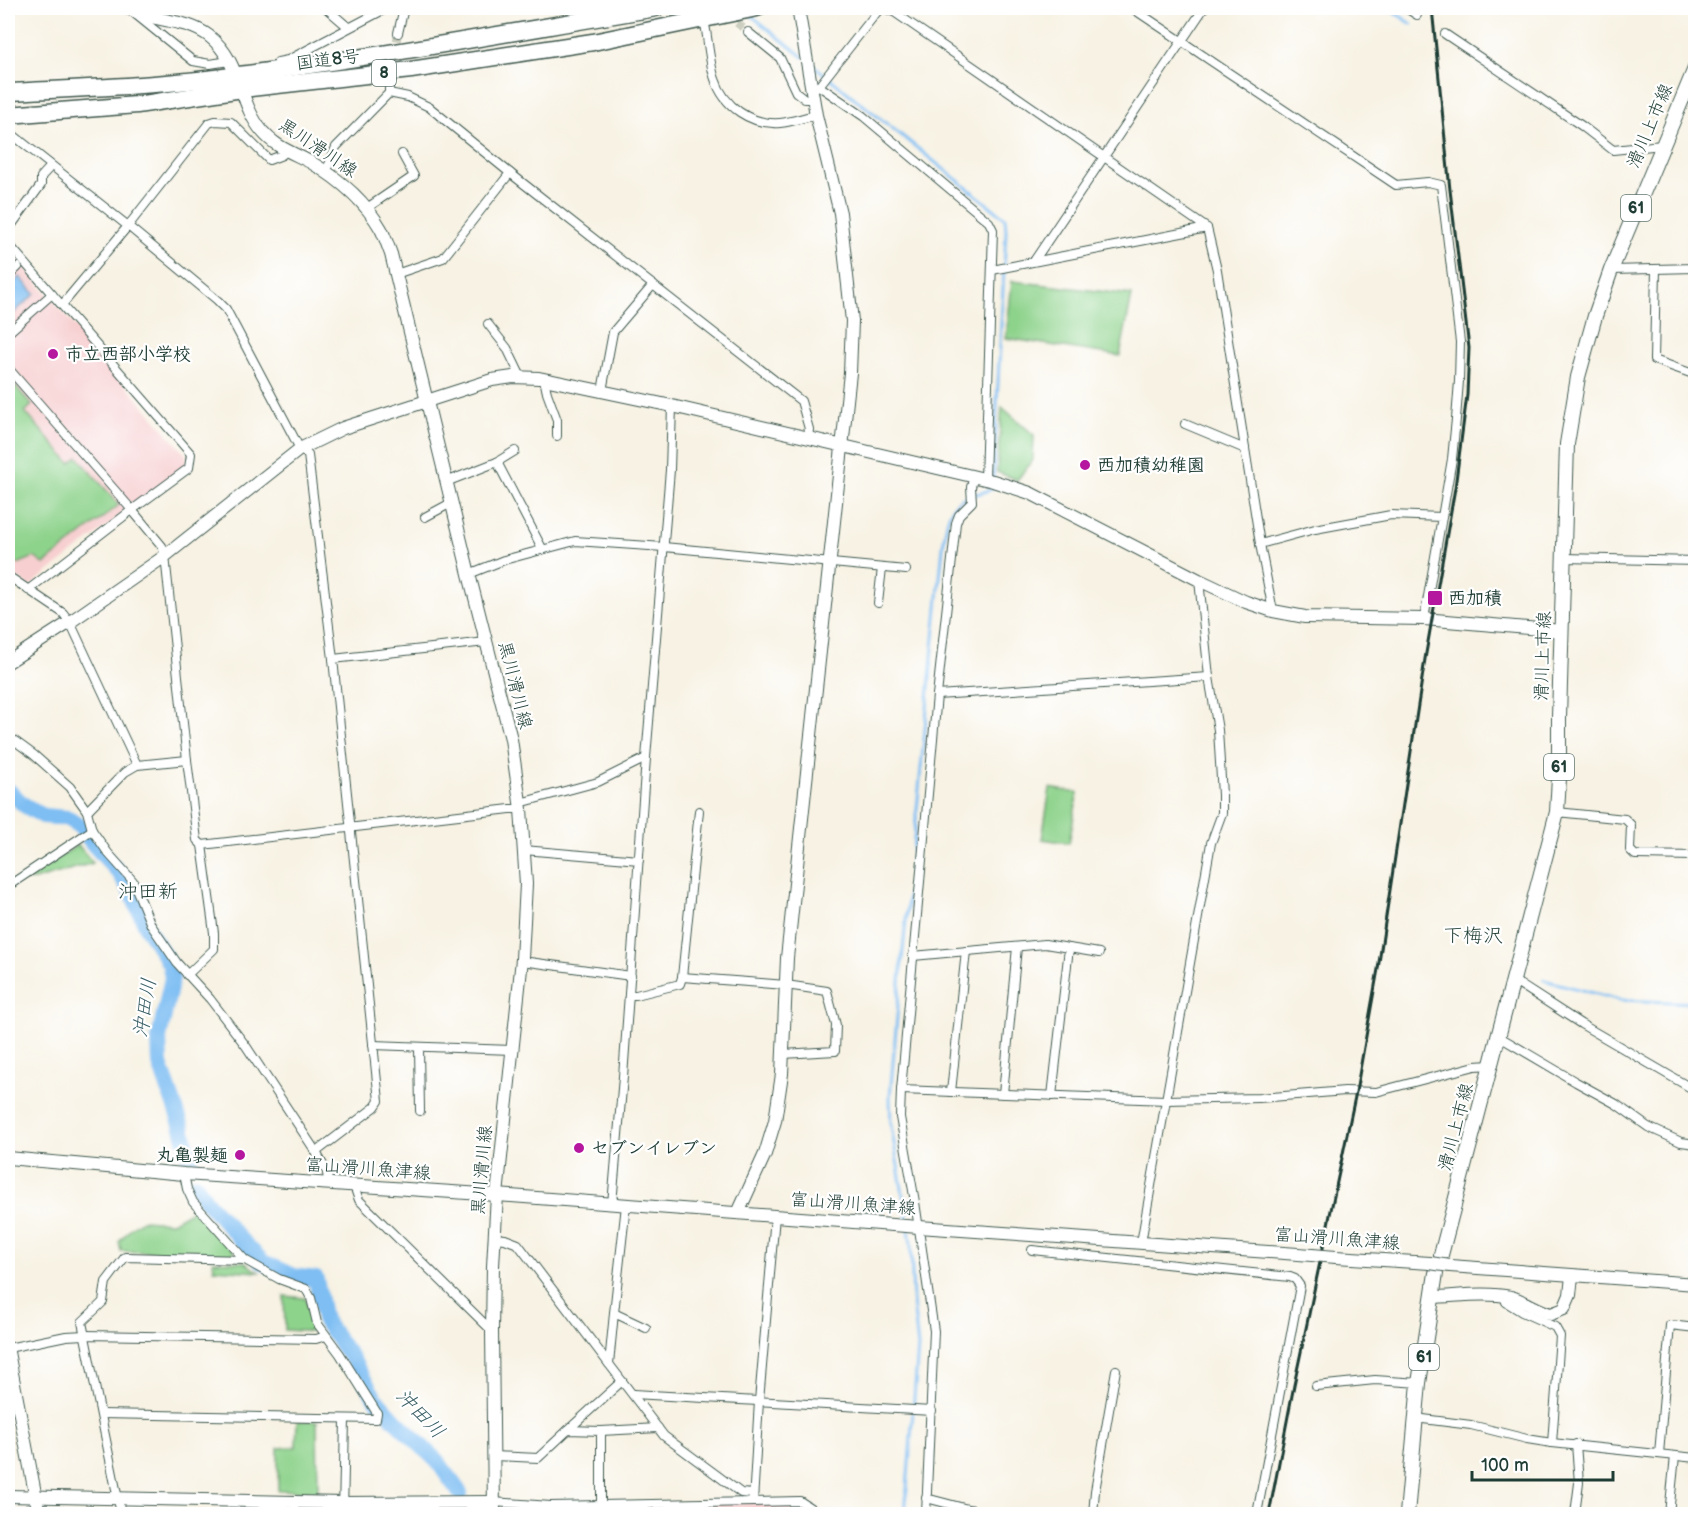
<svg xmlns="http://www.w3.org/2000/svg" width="1703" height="1522" font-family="'Balsamiq Sans','Klee One',sans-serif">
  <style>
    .built { fill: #f7cfd0 }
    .green { fill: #8ed38c; stroke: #568860; stroke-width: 1.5 }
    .water { fill: #7ebef3; stroke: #4e7e94; stroke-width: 1.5 }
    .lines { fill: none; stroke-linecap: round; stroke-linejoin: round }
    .stream { stroke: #7ebef3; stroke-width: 3 }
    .river { stroke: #7ebef3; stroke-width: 16 }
    .street-tunnel { stroke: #cccec0; stroke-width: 8; stroke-dasharray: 8 4; stroke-linecap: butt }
    .street-casing { stroke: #3f584e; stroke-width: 10 }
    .secondary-casing { stroke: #3f584e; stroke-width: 14 }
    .primary-casing { stroke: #3f584e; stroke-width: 16 }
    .highway-casing { stroke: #3f584e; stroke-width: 19 }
    .street { stroke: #fff; stroke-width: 8 }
    .secondary { stroke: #fff; stroke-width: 12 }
    .primary { stroke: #fff; stroke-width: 14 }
    .highway { stroke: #fff; stroke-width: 16 }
    .rail { stroke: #1f3d34; stroke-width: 3 }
    .secondary-bridge-casing { stroke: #3f584e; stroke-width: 14; stroke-linecap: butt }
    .secondary-bridge { stroke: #fff; stroke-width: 12 }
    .poi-dot { fill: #b5179e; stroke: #fff; stroke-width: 2 }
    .labels { text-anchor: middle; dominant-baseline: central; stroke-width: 4.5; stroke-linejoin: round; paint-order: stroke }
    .shield { fill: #fff; stroke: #627771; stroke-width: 1.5 }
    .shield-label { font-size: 16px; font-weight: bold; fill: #1f3d34 }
    .street-label { font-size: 18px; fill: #1f3d34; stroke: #fff }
    .poi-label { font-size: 18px; font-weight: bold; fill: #1f3d34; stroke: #fff; text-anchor: start }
    .neighbourhood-label { font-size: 20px; fill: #1f3d34; stroke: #fff }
    .water-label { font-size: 20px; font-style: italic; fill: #375d64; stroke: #fff }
  </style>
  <rect width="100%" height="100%" fill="#fff"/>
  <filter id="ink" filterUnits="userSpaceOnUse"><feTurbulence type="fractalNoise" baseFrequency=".0167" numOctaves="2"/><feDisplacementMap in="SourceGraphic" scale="12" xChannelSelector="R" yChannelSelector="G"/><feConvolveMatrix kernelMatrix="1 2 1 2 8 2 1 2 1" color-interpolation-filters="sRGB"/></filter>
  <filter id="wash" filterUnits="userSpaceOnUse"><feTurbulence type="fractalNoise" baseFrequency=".008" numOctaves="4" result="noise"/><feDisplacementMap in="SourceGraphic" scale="24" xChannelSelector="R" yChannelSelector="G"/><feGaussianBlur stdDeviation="1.35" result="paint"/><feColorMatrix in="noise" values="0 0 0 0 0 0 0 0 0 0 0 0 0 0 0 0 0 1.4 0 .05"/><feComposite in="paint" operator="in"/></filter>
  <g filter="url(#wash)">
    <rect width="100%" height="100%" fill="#f7f2e3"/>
    <!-- built -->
    <g class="built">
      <path d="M8 252H11L187 456 186 465 30 586 8 571Z"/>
      <path d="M800 1501 812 1514H551V1506Z"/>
    </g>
    <!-- green -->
    <g class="green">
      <path d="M1012 281 1132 295 1120 356 1006 338Z"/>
      <path d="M8 378 32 405 25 412 70 463 78 457 119 505 44 564 34 557 18 564 8 557Z"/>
      <path d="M1002 407 1034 435 1033 460 1017 480 997 472Z"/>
      <path d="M1050 788 1078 793 1069 843 1042 839Z"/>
      <path d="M78 845 93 863 34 880H24Z"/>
      <path d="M194 1209 234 1252 232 1256 121 1251 119 1242 131 1228 142 1220 172 1222Z"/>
      <path d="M213 1261 244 1262 259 1272 214 1269Z"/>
      <path d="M284 1296 305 1298 315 1332 285 1330Z"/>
      <path d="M297 1421H317L318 1492 278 1490V1448L296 1447Z"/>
      <path d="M709 1508V1514H626V1511Z"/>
    </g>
    <!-- water -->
    <path class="water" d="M20 277 35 294 8 318V287Z"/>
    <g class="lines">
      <!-- stream -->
      <g class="stream">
        <path d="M1388 8 1412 24"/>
        <path d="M752 16 803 57"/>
        <path d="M813 65 1005 218 1006 231 993 478"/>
        <path d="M1544 980 1620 1000 1696 1003"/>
        <path d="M908 1223 891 1126 890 1097 901 970 943 547C946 529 946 504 966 497 975 493 984 494 993 488V485"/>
        <path d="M905 1514 918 1347 913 1302 911 1244 909 1230"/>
      </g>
      <!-- river -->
      <g class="river">
        <path d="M8 790 24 805 43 816 68 818 80 826 92 843 120 874 130 890 147 928 170 965 172 978 159 1038 160 1064 182 1127 190 1160"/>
        <path d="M196 1185 206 1201 241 1240 263 1262 293 1276 316 1279 324 1320 352 1359 375 1398 395 1420 438 1462 460 1493"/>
      </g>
    </g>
  </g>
  <g filter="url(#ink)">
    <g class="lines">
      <!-- street-tunnel -->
      <g class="street-tunnel">
        <path d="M718 8 748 32"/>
        <path d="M389 88 398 33"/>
      </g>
      <!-- street casing -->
      <g class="street-casing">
        <g id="street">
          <path d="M326 8 348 27"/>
          <path d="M1132 8 1396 185 1428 182 1441 185 1460 342 1459 381 1456 419 1452 459 1442 517"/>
          <path d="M1406 8 1417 15"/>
          <path d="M1691 8 1696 10"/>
          <path d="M135 14 193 61 210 64 229 61"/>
          <path d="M704 19C708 37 709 62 715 79 724 107 751 125 780 123 792 122 805 117 816 115"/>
          <path d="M748 32 780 58 796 92 805 99H814"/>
          <path d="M398 33 404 8"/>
          <path d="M1445 34 1582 126 1613 150 1662 145"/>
          <path d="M278 62 288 60 387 8"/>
          <path d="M819 86 877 12 884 8 894 12 1207 228 1217 270 1260 544 1273 611"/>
          <path d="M815 87 819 86 863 116 989 222 993 230 985 479"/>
          <path d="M389 93 408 97 429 107 510 173 801 401 809 429 808 439"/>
          <path d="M8 131 128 226 217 300 226 309 300 449 308 455 333 659"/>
          <path d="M326 172 336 147 389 93V88"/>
          <path d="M367 208 414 176 402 154"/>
          <path d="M8 230 41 185V177L51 166"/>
          <path d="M8 247 12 248 191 454 189 468 132 510 28 590"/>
          <path d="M1034 261 1204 8"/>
          <path d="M1656 269 1654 360 1696 375"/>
          <path d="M992 270 1207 228"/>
          <path d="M1611 270 1696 268"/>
          <path d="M396 274 443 258 510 173"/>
          <path d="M8 277 18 267"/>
          <path d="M62 305 128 226 209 123 215 121 231 122 269 160 282 155 286 151"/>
          <path d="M488 324 507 348 521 377"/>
          <path d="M8 333 52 294"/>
          <path d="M8 368 132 510 162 546 165 556 187 760"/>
          <path d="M544 379 547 393 557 420V436"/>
          <path d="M602 391 613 332 653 285"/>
          <path d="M1185 424 1245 449"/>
          <path d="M497 462 515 451"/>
          <path d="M446 482 497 462 542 548"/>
          <path d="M425 517 451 503"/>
          <path d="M1260 544 1315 529 1391 515 1442 517 1424 619"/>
          <path d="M1564 558 1696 561"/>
          <path d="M469 574 504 560 575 541 664 547 906 570"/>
          <path d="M8 576 63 613 70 622 137 765"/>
          <path d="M878 603 882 568"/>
          <path d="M937 695 1209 677"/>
          <path d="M8 736 34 755 70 787 87 811 92 830 108 853 133 881 151 925 177 963 210 999 246 1046 316 1152 327 1172 328 1184"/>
          <path d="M520 803 598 782 646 758"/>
          <path d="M87 811 125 772 137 765 187 760 197 840 202 845 214 933V949L187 975"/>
          <path d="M1557 812 1625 819 1631 825 1630 850 1635 855 1696 856"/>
          <path d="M202 845 510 809H521"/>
          <path d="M524 850 639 860"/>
          <path d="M8 886 92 830"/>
          <path d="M913 956 1045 944 1099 953"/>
          <path d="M522 961 631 976"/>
          <path d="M682 977 786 985 827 991 836 1025 835 1051 783 1054"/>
          <path d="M1513 980 1581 1024 1696 1091"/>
          <path d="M629 995H636L680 984 682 977 699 811"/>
          <path d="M1498 1036 1576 1082 1616 1104 1648 1127 1681 1142 1696 1144"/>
          <path d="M373 1045 512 1050"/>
          <path d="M419 1047 420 1111"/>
          <path d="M901 1090 1166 1100 1259 1098 1345 1091 1376 1092 1475 1066 1491 1065"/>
          <path d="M951 1092 966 951"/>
          <path d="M1003 1094 1017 947"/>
          <path d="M1052 1096 1069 948"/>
          <path d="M316 1152 375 1107 379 1101 333 659 486 642"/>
          <path d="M354 1186 359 1200 492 1331"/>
          <path d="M612 1204 623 1077 646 758 670 470 672 406"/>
          <path d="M775 1216 759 1401 753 1502 800 1501 812 1509V1514"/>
          <path d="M495 1238 505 1239 518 1244 609 1364"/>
          <path d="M1141 1243 1211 843 1222 813V795L1218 730 1209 677 1199 580"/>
          <path d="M1032 1250 1290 1277 1295 1279 1300 1286 1257 1514"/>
          <path d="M1505 1297 1506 1302 1522 1312 1555 1327 1560 1336 1552 1443"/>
          <path d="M614 1313 626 1205"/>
          <path d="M646 1328 614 1313 609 1364 664 1436 741 1493 753 1494"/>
          <path d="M8 1348 66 1336 85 1335 316 1339 326 1336"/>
          <path d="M1316 1386 1375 1380 1419 1383"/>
          <path d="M633 1394 932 1411"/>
          <path d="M101 1414 376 1419 377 1413 340 1354 317 1323 311 1298 306 1289 279 1279 245 1260 193 1202 187 1189 184 1174"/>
          <path d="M1415 1418 1471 1425 1527 1439 1552 1443 1696 1458"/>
          <path d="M568 1430 622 1381"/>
          <path d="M601 1431 658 1428"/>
          <path d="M1659 1454 1670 1325 1696 1328"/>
          <path d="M493 1456 538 1458 568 1430 601 1431V1505"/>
          <path d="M926 1498 968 1509 999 1514"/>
          <path d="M493 1502 551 1506 753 1502"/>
          <path d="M121 1514 82 1322 103 1302 106 1282 125 1257 245 1260"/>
          <path d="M343 1514 345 1419"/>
          <path d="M926 1514 934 1331 915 1202 900 1117 901 1090 937 695 956 523 959 515 972 502 971 487 974 476"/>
          <path d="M1093 1514 1095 1491 1116 1370"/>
          <path d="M1575 1514 1579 1483 1576 1444"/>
          <path d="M1669 1514 1675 1456"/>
        </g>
      </g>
      <!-- secondary casing -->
      <g class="secondary-casing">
        <g id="secondary">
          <path d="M127 8C133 10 139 13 144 15 167 22 189 21 209 36 241 61 239 104 262 131 276 148 294 153 312 163 339 179 365 201 381 229 385 237 388 246 391 254L469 574 511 739 521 809 526 884 522 959 497 1195 493 1266 492 1331 494 1514"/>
          <path d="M8 662 70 622 165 556 300 449 343 428 492 380 513 377 539 378 672 406 993 481 1030 493 1199 580 1246 602 1273 611 1305 617 1424 619 1562 631"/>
          <path d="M8 1158 184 1174 497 1195 919 1227 1312 1255"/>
          <path d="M738 1213 765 1154 775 1121 782 1074 787 958 850 373 852 321 840 213 816 115 798 8"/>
          <path d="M1336 1257 1430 1263"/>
          <path d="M1450 1266 1696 1284"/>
          <path d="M1434 1297C1460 1296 1486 1292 1511 1297 1525 1301 1537 1310 1551 1314L1564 1309 1570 1295 1572 1276"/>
          <path d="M8 1352 39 1514"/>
          <path d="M8 1496 343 1503 493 1502"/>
        </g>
      </g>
      <!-- primary casing -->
      <g class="primary-casing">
        <g id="primary">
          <path d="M1441 1255 1557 812 1559 778V718L1567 444 1578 377 1595 316 1611 270 1696 66"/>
          <path d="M1407 1514 1419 1383 1436 1273"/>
        </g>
      </g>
      <!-- highway casing -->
      <g class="highway-casing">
        <g id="highway">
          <path d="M8 92C85 88 162 86 239 75 378 57 517 31 656 8"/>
          <path d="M8 115 137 105 242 89 411 70 593 42 757 8"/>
        </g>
      </g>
      <!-- street -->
      <use href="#street" class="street"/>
      <!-- secondary -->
      <use href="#secondary" class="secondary"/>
      <!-- primary -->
      <use href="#primary" class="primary"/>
      <!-- highway -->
      <use href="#highway" class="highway"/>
      <!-- rail -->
      <path class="rail" d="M1269 1514 1294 1385 1356 1092 1378 969 1425 659 1455 488 1467 395 1469 348 1450 190 1432 8"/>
      <!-- secondary-bridge casing -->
      <g class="secondary-bridge-casing">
        <g id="secondary-bridge">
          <path d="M1312 1255 1336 1257"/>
          <path d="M1430 1263 1450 1266"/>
        </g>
      </g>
      <!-- secondary-bridge -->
      <use href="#secondary-bridge" class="secondary-bridge"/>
    </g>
  </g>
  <!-- markers -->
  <g class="poi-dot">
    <circle cx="53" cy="354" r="6"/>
    <circle cx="1085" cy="465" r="6"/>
    <rect x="1427" y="590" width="16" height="16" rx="3"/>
    <circle cx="579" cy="1148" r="6"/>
    <circle cx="240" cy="1155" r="6"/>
  </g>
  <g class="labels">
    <!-- shield labels -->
    <g class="shield">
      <rect x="372" y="60" width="24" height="26" rx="4.5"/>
      <rect x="1621" y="195" width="30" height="26" rx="4.5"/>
      <rect x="1544" y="754" width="30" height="26" rx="4.5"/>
      <rect x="1409" y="1344" width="30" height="26" rx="4.5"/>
    </g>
    <g class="shield-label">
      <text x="384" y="73">8</text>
      <text x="1636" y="208">61</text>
      <text x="1559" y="767">61</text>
      <text x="1424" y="1357">61</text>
    </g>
    <!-- street labels -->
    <g class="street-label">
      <text transform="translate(328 60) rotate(-7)">国道8号</text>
      <text transform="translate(1650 126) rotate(-67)">滑川上市線</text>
      <text transform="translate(318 148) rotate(34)">黒川滑川線</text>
      <text transform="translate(1543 656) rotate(-88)">滑川上市線</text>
      <text transform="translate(515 685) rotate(76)">黒川滑川線</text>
      <text transform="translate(1456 1127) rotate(-75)">滑川上市線</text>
      <text transform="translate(368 1169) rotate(4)">富山滑川魚津線</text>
      <text transform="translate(482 1170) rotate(-85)">黒川滑川線</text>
      <text transform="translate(853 1204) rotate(4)">富山滑川魚津線</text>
      <text transform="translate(1337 1239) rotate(4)">富山滑川魚津線</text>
    </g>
    <!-- poi labels -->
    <g class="poi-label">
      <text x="65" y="354">市立西部小学校</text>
      <text x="1097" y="465">西加積幼稚園</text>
      <text x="1448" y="598">西加積</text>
      <text x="591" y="1148">セブンイレブン</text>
      <text x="228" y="1155" text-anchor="end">丸亀製麺</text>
    </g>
    <!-- neighbourhood labels -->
    <g class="neighbourhood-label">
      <text x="148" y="892">沖田新</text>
      <text x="1473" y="936">下梅沢</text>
    </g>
    <!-- water labels -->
    <g class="water-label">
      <text transform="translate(145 1008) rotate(-81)">沖田川</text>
      <text transform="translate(420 1414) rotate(46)">沖田川</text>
    </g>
  </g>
  <!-- margin -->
  <rect width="1703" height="1522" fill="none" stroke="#fff" stroke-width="30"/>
  <!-- scale -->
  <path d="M1472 1471v9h141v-9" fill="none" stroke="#1f3d34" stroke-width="3"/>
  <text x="1481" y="1471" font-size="18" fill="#1f3d34" stroke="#ffffff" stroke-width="4.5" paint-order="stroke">100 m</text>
</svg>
